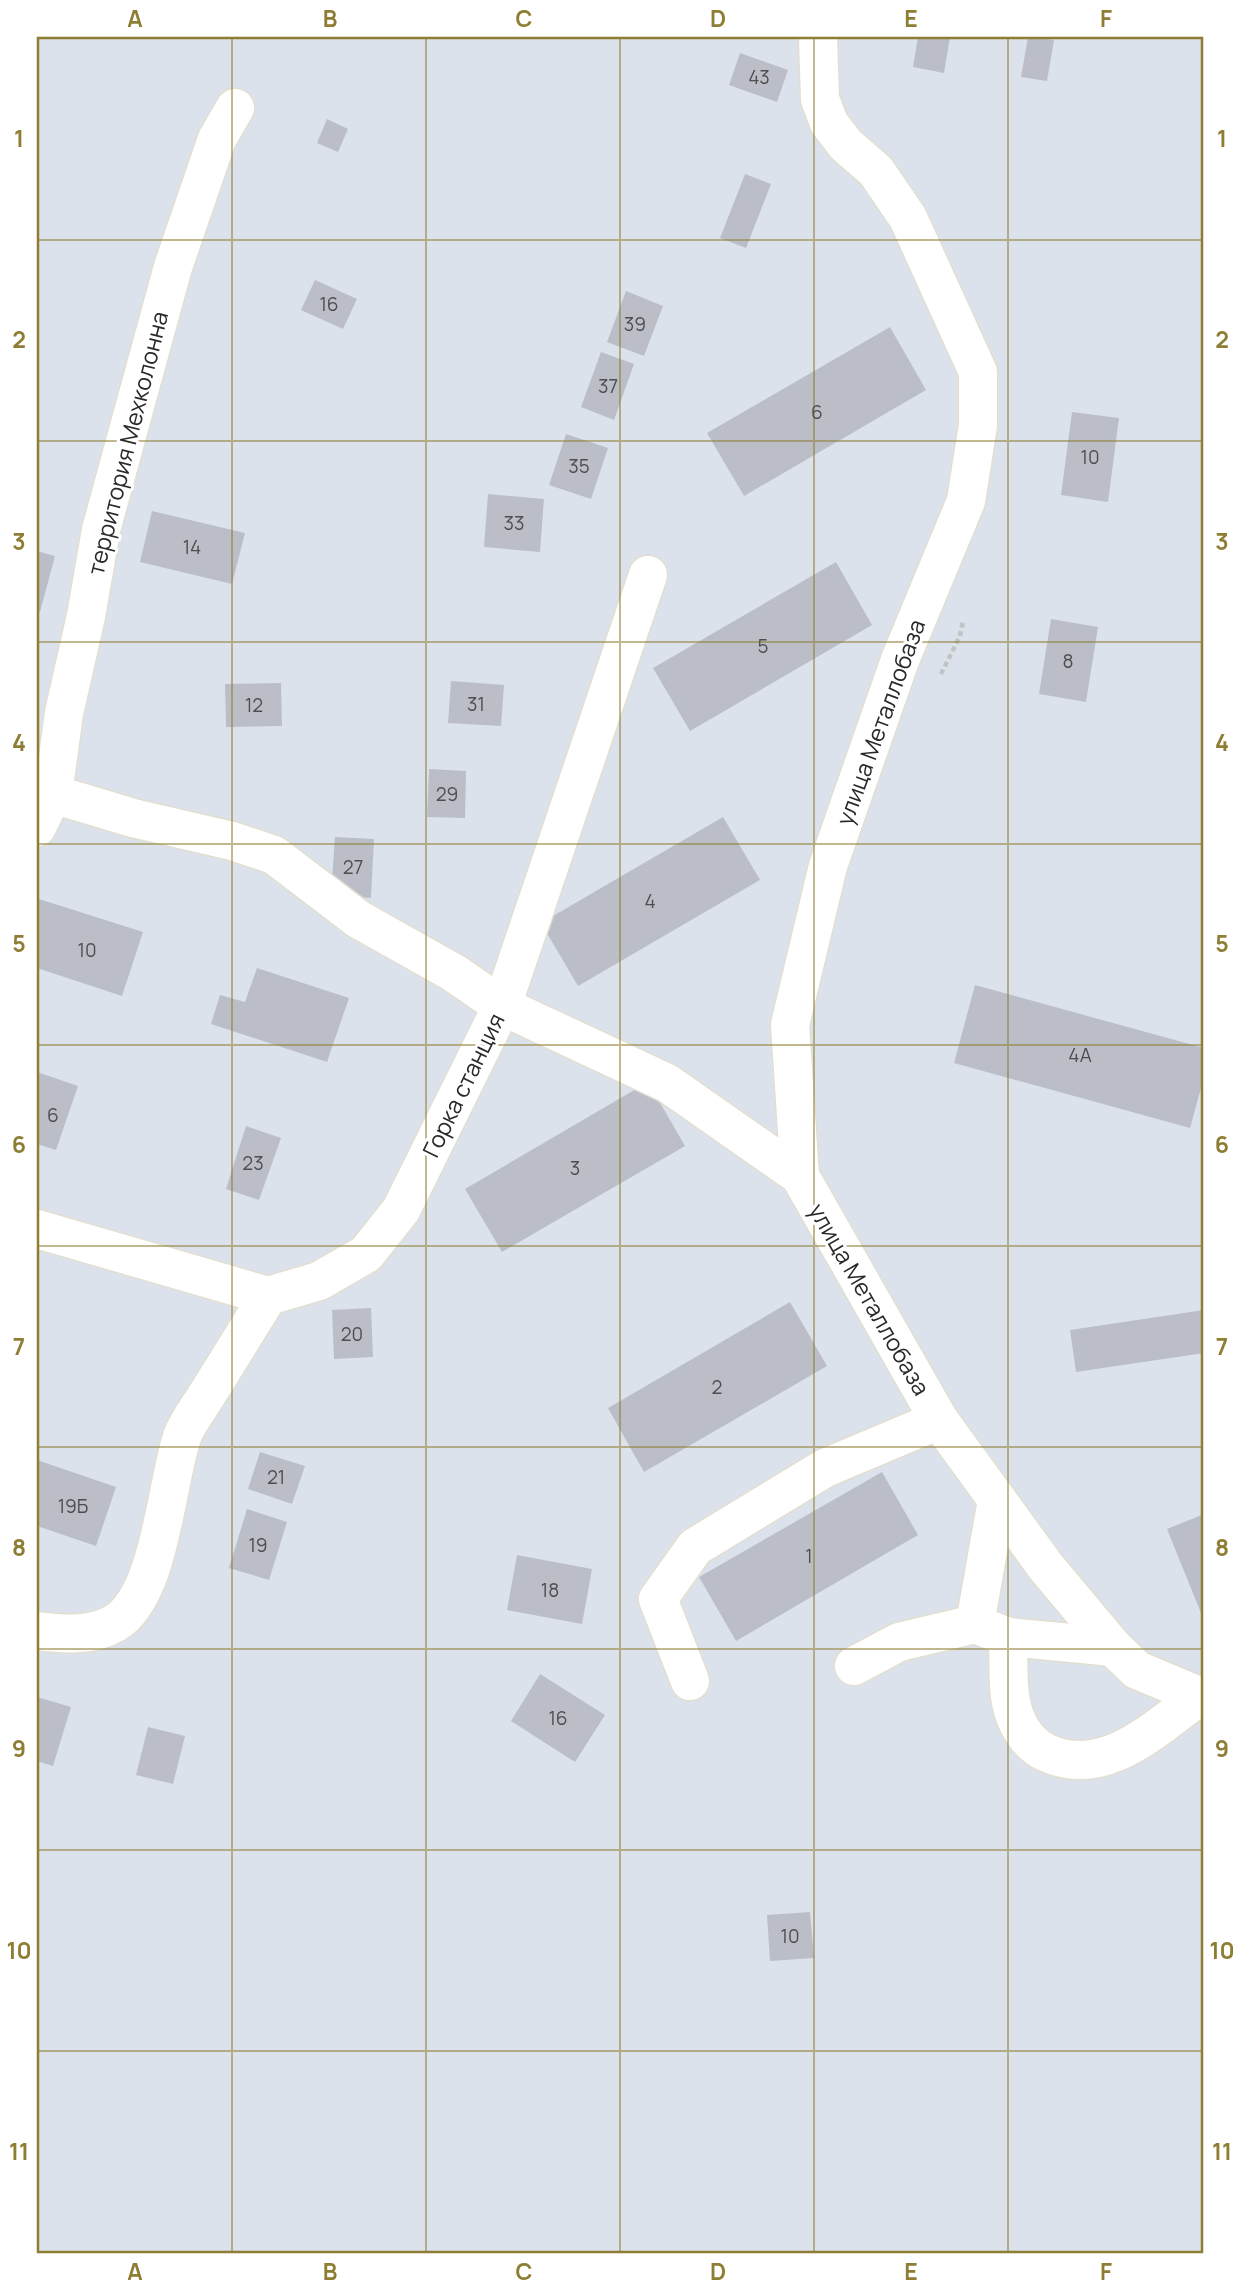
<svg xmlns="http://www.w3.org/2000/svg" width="1241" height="2291" font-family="Manrope,sans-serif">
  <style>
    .building { fill: #bbbec7 }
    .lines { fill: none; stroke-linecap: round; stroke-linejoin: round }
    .minor-casing { stroke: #e2dfd1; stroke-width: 41 }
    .path { stroke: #c3c3c3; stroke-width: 4.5; stroke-dasharray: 5 3.5; stroke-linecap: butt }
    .minor { stroke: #fff; stroke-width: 38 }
    .grid { fill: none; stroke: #8e7e34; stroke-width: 2; stroke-opacity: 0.55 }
    .labels { text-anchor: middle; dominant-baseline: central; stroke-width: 6; stroke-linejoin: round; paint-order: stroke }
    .number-label { font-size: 19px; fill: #4e4e50 }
    .street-label { font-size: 23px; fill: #292929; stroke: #fff }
    .neatline { fill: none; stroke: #8e7e34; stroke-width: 2.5 }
    .grid-label { font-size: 23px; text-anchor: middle; font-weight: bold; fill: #8e7e34 }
  </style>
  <rect width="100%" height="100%" fill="#dce2eb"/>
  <!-- building -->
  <g class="building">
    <path d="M918 37H950L944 73 913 67Z"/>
    <path d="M1028 37 1054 40 1047 81 1021 77Z"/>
    <path d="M740 53 788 70 777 102 729 85Z"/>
    <path d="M327 119 348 129 338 152 317 143Z"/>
    <path d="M745 174 771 184 746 248 720 238Z"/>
    <path d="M315 280 357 299 343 329 301 310Z"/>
    <path d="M626 291 663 306 644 356 607 342Z"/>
    <path d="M890 327 926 390 744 496 707 433Z"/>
    <path d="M601 352 634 364 614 420 581 407Z"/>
    <path d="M1072 412 1119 418 1108 502 1061 495Z"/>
    <path d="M566 434 608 448 591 499 549 485Z"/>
    <path d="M488 494 544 499 540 552 484 547Z"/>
    <path d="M152 511 245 533 232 584 140 562Z"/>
    <path d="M37 551 55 556 40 612 37 611Z"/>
    <path d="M836 562 872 625 690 731 653 668Z"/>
    <path d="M1051 619 1098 627 1086 702 1039 694Z"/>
    <path d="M451 681 504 685 501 726 448 723Z"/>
    <path d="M281 683 282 726 226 727 225 684Z"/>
    <path d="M429 769 466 771 465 818 427 817Z"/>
    <path d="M723 817 760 880 578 986 541 923Z"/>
    <path d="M335 837 374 839 371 898 331 895Z"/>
    <path d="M39 899 143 932 122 996 37 968Z"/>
    <path d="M257 968 349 998 327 1062 211 1024 220 995 245 1002Z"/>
    <path d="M975 985 1204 1048V1077L1190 1128 954 1063Z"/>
    <path d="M37 1072 78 1086 56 1150 37 1144Z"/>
    <path d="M648 1082 685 1146 502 1252 465 1189Z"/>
    <path d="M246 1126 281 1138 259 1200 226 1189Z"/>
    <path d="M790 1302 827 1366 644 1472 608 1408Z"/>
    <path d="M371 1308 373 1357 334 1359 332 1310Z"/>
    <path d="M1204 1310V1353L1076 1372 1070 1330Z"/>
    <path d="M260 1452 305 1466 292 1504 248 1489Z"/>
    <path d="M37 1460 116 1487 96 1546 37 1526Z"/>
    <path d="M882 1472 918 1535 736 1641 699 1577Z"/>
    <path d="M247 1509 287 1522 269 1580 229 1568Z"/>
    <path d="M1204 1514V1611L1201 1613 1167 1529Z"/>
    <path d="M517 1555 592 1569 582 1624 507 1610Z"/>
    <path d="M540 1674 605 1715 575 1762 511 1721Z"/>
    <path d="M37 1697 71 1707 53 1766 37 1761Z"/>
    <path d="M148 1727 185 1736 173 1784 136 1775Z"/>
    <path d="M810 1912 814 1958 770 1961 767 1915Z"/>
  </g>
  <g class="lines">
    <!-- minor casing -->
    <g class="minor-casing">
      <g id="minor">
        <path d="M818 37 820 99 829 123 846 145 876 171 908 218 978 372V425L966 501 900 660 828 866 790 1025 800 1176 939 1420 1046 1567 1113 1647 1137 1670 1204 1698"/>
        <path d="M53 794 133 818 232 841 274 855 358 919 454 973 502 1006 667 1083 800 1176"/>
        <path d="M37 827 53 794 64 713 86 616 101 530 173 267 217 139 235 108"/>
        <path d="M37 1229 268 1296 319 1281 366 1254 401 1210 502 1006 648 575"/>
        <path d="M975 1624 997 1500"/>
        <path d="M37 1631C62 1634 91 1637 115 1623 160 1597 166 1485 182 1437 187 1423 198 1409 206 1396 227 1363 247 1330 268 1296"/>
        <path d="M1008 1637C1009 1658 1007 1682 1011 1702 1015 1723 1027 1744 1047 1753 1106 1779 1155 1728 1200 1696"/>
        <path d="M854 1666 899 1642 975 1624 1008 1637 1113 1647"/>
        <path d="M690 1681 658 1599 695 1547 825 1468 939 1420"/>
      </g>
    </g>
    <!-- path -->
    <path class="path" d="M941 674 960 636 963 621"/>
    <!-- minor -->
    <use href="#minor" class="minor"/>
  </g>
  <!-- grid -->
  <path class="grid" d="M232 37V2254M426 37V2254M620 37V2254M814 37V2254M1008 37V2254M37 240H1204M37 441H1204M37 642H1204M37 844H1204M37 1045H1204M37 1246H1204M37 1447H1204M37 1649H1204M37 1850H1204M37 2051H1204"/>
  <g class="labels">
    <!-- number labels -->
    <g class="number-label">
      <text x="759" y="77">43</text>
      <text x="329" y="304">16</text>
      <text x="635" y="324">39</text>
      <text x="608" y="386">37</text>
      <text x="817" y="412">6</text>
      <text x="1090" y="457">10</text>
      <text x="579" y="466">35</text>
      <text x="514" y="523">33</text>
      <text x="192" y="547">14</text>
      <text x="763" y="646">5</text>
      <text x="1068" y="661">8</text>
      <text x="476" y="704">31</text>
      <text x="254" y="705">12</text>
      <text x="447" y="794">29</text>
      <text x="353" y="867">27</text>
      <text x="650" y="901">4</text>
      <text x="87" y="950">10</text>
      <text x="1080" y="1055">4А</text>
      <text x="53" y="1115">6</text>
      <text x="253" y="1163">23</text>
      <text x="575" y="1168">3</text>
      <text x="352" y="1334">20</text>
      <text x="717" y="1387">2</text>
      <text x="276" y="1477">21</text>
      <text x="73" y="1506">19Б</text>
      <text x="258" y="1545">19</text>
      <text x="809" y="1556">1</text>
      <text x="550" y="1590">18</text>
      <text x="558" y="1718">16</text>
      <text x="790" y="1936">10</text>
    </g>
    <!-- street labels -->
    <g class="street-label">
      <text transform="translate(127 443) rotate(-76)">территория Мехколонна</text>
      <text transform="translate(880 722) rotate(-70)">улица Металлобаза</text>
      <text transform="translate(463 1085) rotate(-64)">Горка станция</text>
      <text transform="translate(870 1299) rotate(60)">улица Металлобаза</text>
    </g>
  </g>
  <!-- border -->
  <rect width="1241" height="2291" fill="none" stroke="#ffffff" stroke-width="77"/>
  <rect x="38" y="38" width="1164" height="2214" class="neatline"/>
  <g class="grid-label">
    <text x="135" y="27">A</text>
    <text x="330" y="27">B</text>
    <text x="524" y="27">C</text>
    <text x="718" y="27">D</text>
    <text x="911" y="27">E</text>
    <text x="1106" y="27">F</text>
    <text x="19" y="147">1</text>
    <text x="1222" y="147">1</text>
    <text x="19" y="348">2</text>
    <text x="1222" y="348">2</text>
    <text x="19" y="550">3</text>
    <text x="1222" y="550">3</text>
    <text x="19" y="751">4</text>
    <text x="1222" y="751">4</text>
    <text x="19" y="952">5</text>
    <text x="1222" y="952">5</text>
    <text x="19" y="1153">6</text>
    <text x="1222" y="1153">6</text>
    <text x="19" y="1355">7</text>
    <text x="1222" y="1355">7</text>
    <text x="19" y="1556">8</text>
    <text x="1222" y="1556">8</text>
    <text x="19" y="1757">9</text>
    <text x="1222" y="1757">9</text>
    <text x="19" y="1959">10</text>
    <text x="1222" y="1959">10</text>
    <text x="19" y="2160">11</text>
    <text x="1222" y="2160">11</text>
    <text x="135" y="2280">A</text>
    <text x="330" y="2280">B</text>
    <text x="524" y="2280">C</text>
    <text x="718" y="2280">D</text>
    <text x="911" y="2280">E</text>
    <text x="1106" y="2280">F</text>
  </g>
</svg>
